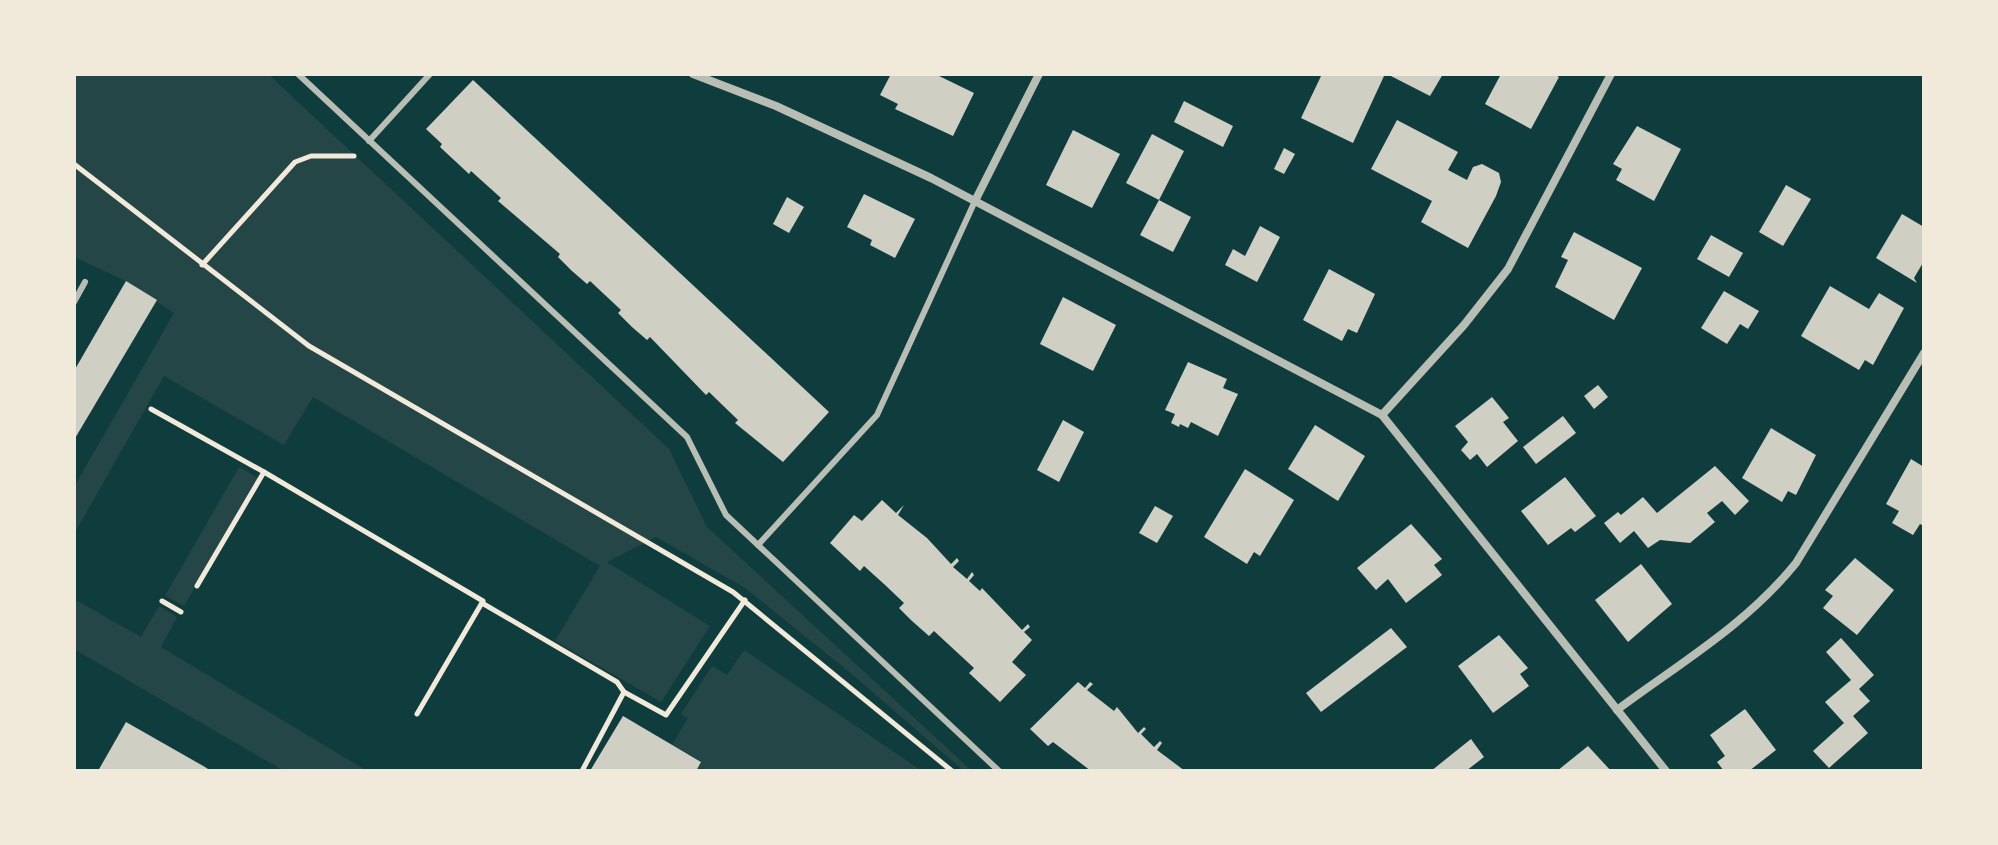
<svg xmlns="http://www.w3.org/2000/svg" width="1998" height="845" font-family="'Exo 2',sans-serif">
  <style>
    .green { fill: #244646 }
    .building { fill: #cfcfc3 }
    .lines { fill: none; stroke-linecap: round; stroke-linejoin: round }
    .path { stroke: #f1e9da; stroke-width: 5 }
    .service { stroke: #b8beb3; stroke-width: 6 }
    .minor { stroke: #b8beb3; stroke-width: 8 }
  </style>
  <rect width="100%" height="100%" fill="#0f3d3e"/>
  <!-- green -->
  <g class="green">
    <path d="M74 74H268L669 449 707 527 972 771H964L847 670 745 588 656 537 607 562 710 626 661 702 555 641 600 566 313 397 284 445 164 376 74 534V487L174 313 126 281 74 257Z"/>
    <path d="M239 467 258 478 184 606 165 596Z"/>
    <path d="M74 599 141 637 159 606 177 617 161 647 367 771H284L74 649Z"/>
    <path d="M744 650 922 771H696L701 761 672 745 688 718 681 714 712 666 727 675Z"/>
  </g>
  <!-- building -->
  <g class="building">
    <path d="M891 74H935L974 93 953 136 895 109 898 104 880 95Z"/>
    <path d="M1322 74 1384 76 1353 143 1301 118Z"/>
    <path d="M1387 74H1443L1430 96Z"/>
    <path d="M1501 74H1553L1559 77 1531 129 1485 104Z"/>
    <path d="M473 80 829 412 783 462 735 423 738 420 709 392 706 395 650 337 647 340 632 327 618 313 621 310 590 281 587 284 572 271 558 257 560 254 498 201 501 198 471 171 469 174 440 147 442 144 426 129Z"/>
    <path d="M1184 101 1233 126 1223 147 1174 122Z"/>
    <path d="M1397 120 1458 152 1448 170 1467 180 1473 167 1482 164 1499 173 1501 182 1496 196 1468 248 1421 222 1432 201 1371 169Z"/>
    <path d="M1637 126 1681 149 1654 201 1616 180 1622 169 1613 164Z"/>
    <path d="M1073 130 1120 154 1092 208 1046 185Z"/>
    <path d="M1152 134 1184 151 1159 200 1126 183Z"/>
    <path d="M1284 148 1295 154 1284 174 1274 169Z"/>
    <path d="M1786 185 1811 199 1783 246 1759 232Z"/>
    <path d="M864 194 915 219 895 258 870 245 872 240 847 227Z"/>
    <path d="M787 197 804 207 789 233 773 224Z"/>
    <path d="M1159 200 1191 217 1173 252 1140 235Z"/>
    <path d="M1902 214 1924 227V261L1914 278 1917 283 1876 258Z"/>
    <path d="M1260 226 1280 237 1257 282 1225 265 1233 249 1245 256Z"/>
    <path d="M1574 232 1642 268 1614 320 1555 287 1568 260 1561 257Z"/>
    <path d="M1711 235 1743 253 1729 277 1697 259Z"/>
    <path d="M1329 269 1375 294 1357 333 1348 329 1342 341 1303 320Z"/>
    <path d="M126 281 157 300 74 440V371Z"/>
    <path d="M1830 286 1869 309 1879 293 1904 308 1873 365 1865 360 1859 370 1801 336Z"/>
    <path d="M1724 291 1759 311 1748 329 1740 324 1727 344 1701 328Z"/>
    <path d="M1063 297 1116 325 1093 371 1040 344Z"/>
    <path d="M1188 362 1227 379 1223 388 1238 394 1218 436 1191 422 1188 428 1180 424 1179 427 1171 423 1175 414 1165 410Z"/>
    <path d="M1598 385 1608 397 1594 409 1584 396Z"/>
    <path d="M1492 397 1509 418 1503 422 1518 441 1487 467 1477 454 1470 460 1461 450 1468 442 1455 426Z"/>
    <path d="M1563 416 1576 433 1536 464 1523 447Z"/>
    <path d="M1063 420 1084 432 1059 482 1037 470Z"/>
    <path d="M1315 425 1365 456 1338 501 1288 469Z"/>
    <path d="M1771 428 1816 455 1796 495 1788 491 1782 502 1742 478Z"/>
    <path d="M1911 459 1924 467V526L1920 524 1913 535 1892 523 1899 511 1886 504Z"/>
    <path d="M1715 466 1749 501 1735 515 1722 501 1707 513 1715 522 1690 543 1660 540 1648 548 1634 531 1620 543 1604 523 1618 512 1621 515 1643 497 1657 513Z"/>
    <path d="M1245 469 1294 500 1260 556 1254 552 1247 564 1204 537Z"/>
    <path d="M1565 477 1596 516 1575 532 1571 528 1548 545 1521 511Z"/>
    <path d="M882 500 896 513 904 505 898 515 927 538 951 564 957 558 959 561 953 567 967 579 972 572 974 575 969 581 980 591 982 588 1022 630 1028 624 1030 627 1024 632 1032 640 1012 662 1026 675 1000 702 969 673 974 668 934 631 929 636 912 621 899 608 904 603 884 584 864 566 860 571 830 543 854 515 862 521Z"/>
    <path d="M1155 506 1173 516 1157 543 1139 533Z"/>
    <path d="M1411 524 1442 559 1434 565 1442 575 1406 603 1388 579 1376 590 1357 568Z"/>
    <path d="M1855 558 1894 590 1857 635 1823 608 1833 596 1825 590Z"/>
    <path d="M1641 564 1672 604 1628 642 1595 600Z"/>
    <path d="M1391 628 1407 647 1321 712 1306 693Z"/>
    <path d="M1499 635 1528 668 1520 674 1529 686 1493 713 1458 666Z"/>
    <path d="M1841 638 1874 675 1859 689 1870 701 1853 716 1868 733 1829 768 1813 751 1844 723 1825 702 1851 680 1826 652Z"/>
    <path d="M1078 682 1085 688 1090 682 1093 684 1087 690 1114 711 1117 707 1138 733 1144 727 1146 729 1141 734 1154 747 1160 741 1162 743 1157 750 1185 771H1091L1053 742 1048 746 1030 729Z"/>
    <path d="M1745 709 1776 750 1749 771H1724L1717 762 1725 756 1710 735Z"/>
    <path d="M623 716 701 762 696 771H590Z"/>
    <path d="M126 722 205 767 211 771H98Z"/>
    <path d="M1471 739 1484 757 1466 771H1431Z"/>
    <path d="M1588 746 1611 771H1557Z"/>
  </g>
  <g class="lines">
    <!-- path -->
    <g class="path">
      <path d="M74 164 309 346 733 592 952 771"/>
      <path d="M202 265 295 162 311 156H354"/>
      <path d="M151 409 264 472"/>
      <path d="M197 586 264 472 483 601 417 714"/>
      <path d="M162 601 181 612"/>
      <path d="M482 603 617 682 624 692"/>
      <path d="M582 771 624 692 666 715 745 600"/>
    </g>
    <!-- service -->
    <g class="service">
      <path d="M298 74 687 437 726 515 999 771"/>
      <path d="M369 141 430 74"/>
      <path d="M74 302 85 282"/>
      <path d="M758 545 877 415 975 201"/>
    </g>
    <!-- minor -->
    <g class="minor">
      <path d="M693 74 776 106 931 178 1382 415 1666 771"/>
      <path d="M975 201 1039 74"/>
      <path d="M1382 415 1464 325 1508 269 1611 74"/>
      <path d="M1617 710C1680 663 1746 625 1796 563L1924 353"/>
    </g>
  </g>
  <!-- border -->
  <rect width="1998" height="845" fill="none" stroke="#f1e9da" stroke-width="152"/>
</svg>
